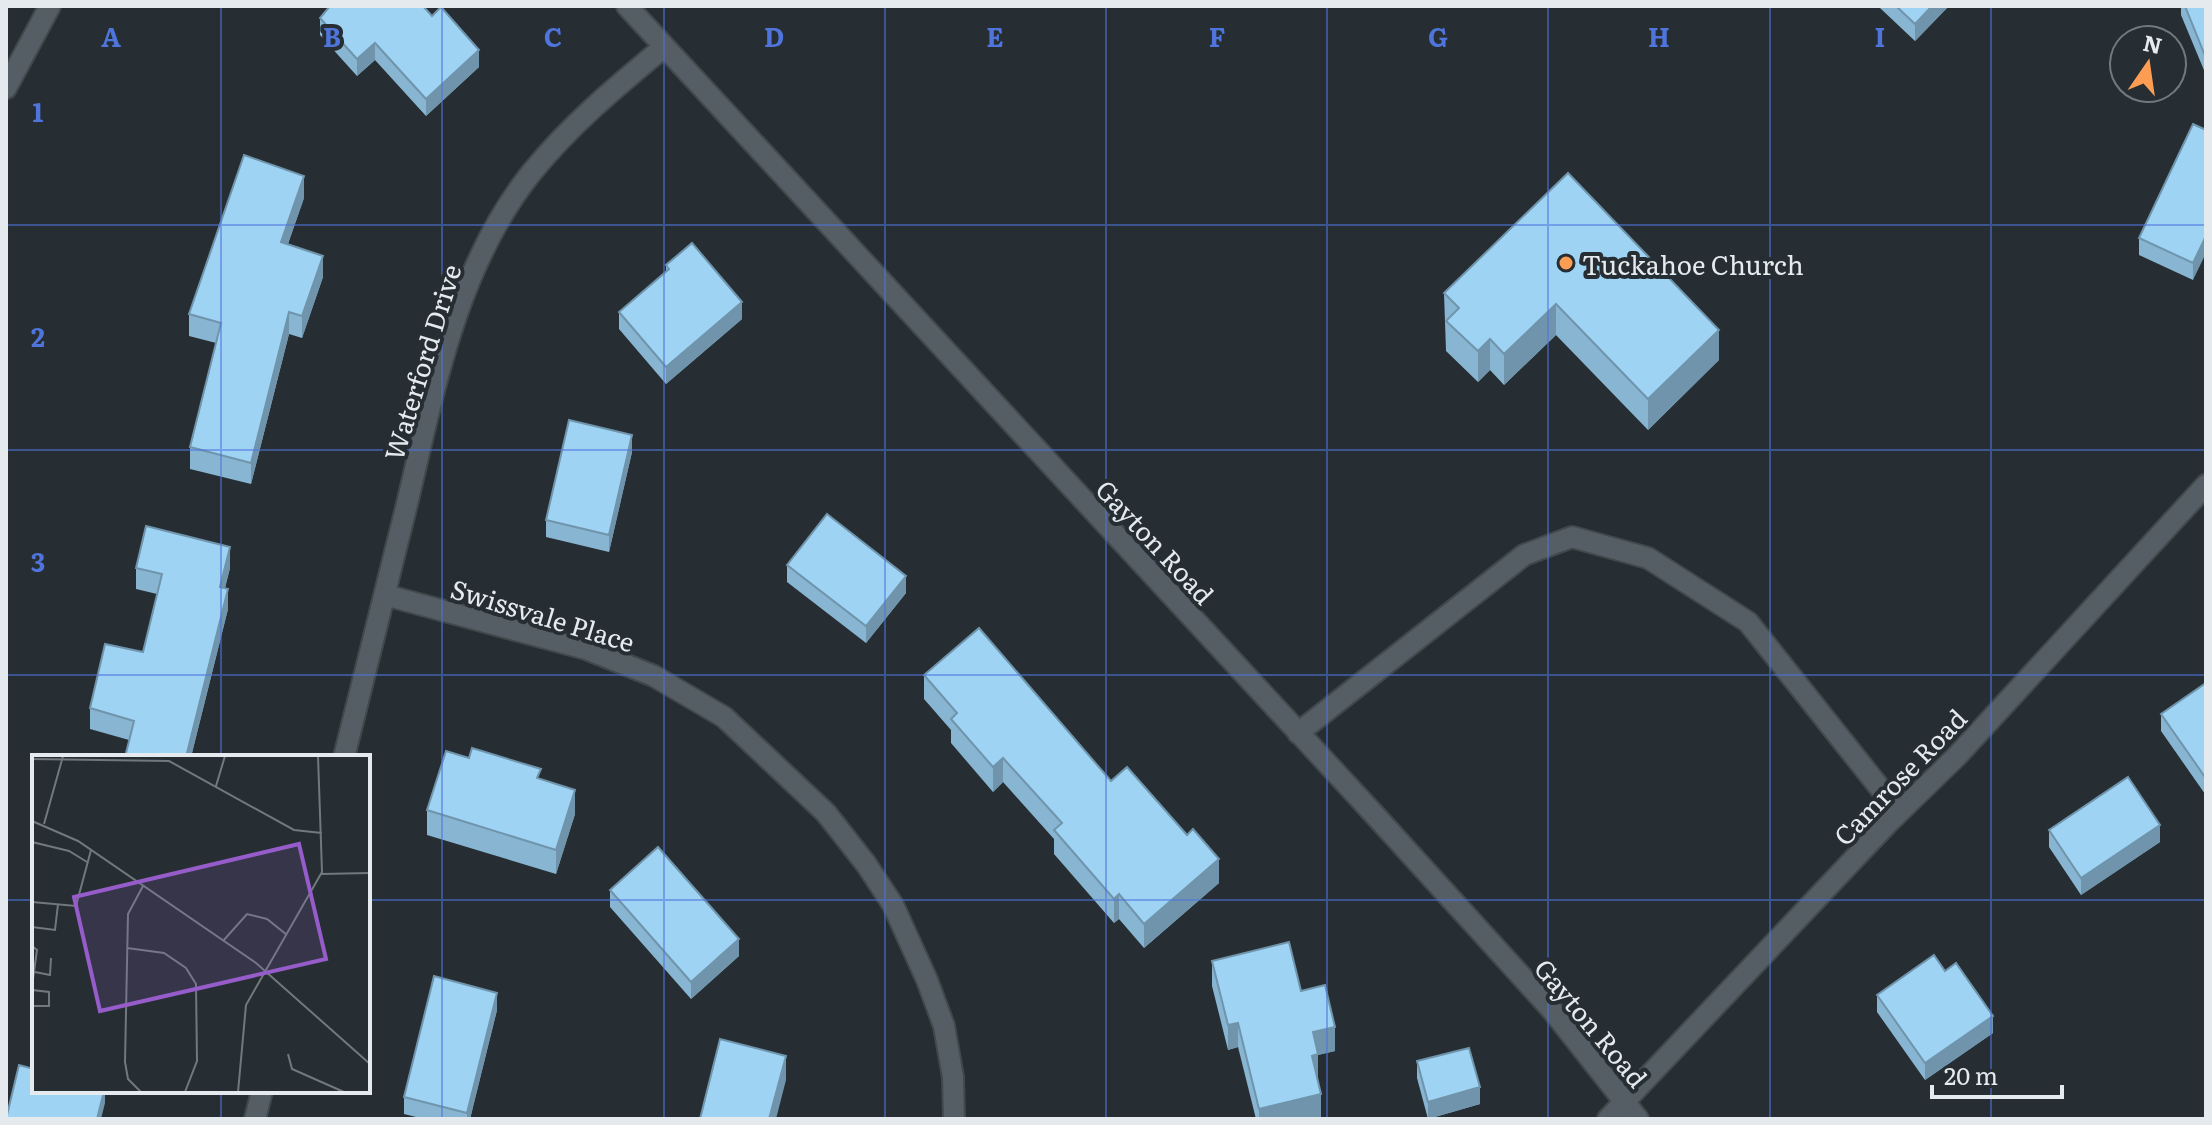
<svg xmlns="http://www.w3.org/2000/svg" width="2212" height="1125" font-family="Literata,serif">
  <style>
    .lines { fill: none; stroke-linecap: round; stroke-linejoin: round }
    .minor-casing { stroke: #41494d; stroke-width: 24 }
    .minor { stroke: #555e64; stroke-width: 20 }
    .wall { fill: #88b5d2 }
    .shaded-wall { fill: #6f94ab }
    .building { fill: #9ed3f4; stroke: #6f94ab; stroke-width: 2 }
    .grid { fill: none; stroke: #4f75dd; stroke-width: 2; stroke-opacity: 0.55 }
    .poi-dot { fill: #fd9d54; stroke: #262e33; stroke-width: 3 }
    .labels { text-anchor: middle; dominant-baseline: central; stroke-width: 8; stroke-linejoin: round; paint-order: stroke }
    .poi-label { font-size: 26px; fill: #e4eaed; stroke: #262e33; text-anchor: start }
    .street-label { font-size: 26px; fill: #e4eaed; stroke: #262e33 }
    .inset-road { fill: none; stroke: #72797d; stroke-width: 2 }
    .view { fill: #955cca; fill-opacity: 0.15; stroke: #955cca; stroke-width: 4 }
    .inset-edge { fill: none; stroke: #e4eaed; stroke-width: 4 }
    .grid-label { font-size: 26px; text-anchor: middle; font-weight: bold; fill: #4f75dd; stroke: #262e33; stroke-width: 8; stroke-linejoin: round; paint-order: stroke }
  </style>
  <rect width="100%" height="100%" fill="#262e33"/>
  <g class="lines">
    <!-- minor casing -->
    <g class="minor-casing">
      <g id="minor">
        <path d="M627 6 1373 813 1552 1010 1638 1119"/>
        <path d="M6 88 50 6"/>
        <path d="M385 595 586 649 654 676 724 717 826 813 866 864 893 905 927 980 944 1026 953 1077 954 1119"/>
        <path d="M1298 733 1524 555 1572 537 1648 558 1748 622 1899 812"/>
        <path d="M344 757C365 673 386 588 407 504 434 390 457 265 532 172 571 124 617 86 664 47"/>
        <path d="M255 1119 262 1091"/>
        <path d="M1608 1119 1888 823 1957 756 2206 485"/>
      </g>
    </g>
    <!-- minor -->
    <use href="#minor" class="minor"/>
  </g>
  <!-- wall -->
  <g class="wall">
    <path d="M1880 6H1947V8L1915 41 1880 8Z"/>
    <path d="M2181 6H2206V75L2181 15Z"/>
    <path d="M320 18 479 67 426 116 375 60 357 76 320 35Z"/>
    <path d="M2206 130 2193 280 2139 255V238Z"/>
    <path d="M1568 173 1719 360 1648 430 1556 335 1504 385 1490 370 1478 382 1446 351 1444 293Z"/>
    <path d="M304 198 288 244 323 277 302 338 289 334 251 484 190 469V447L216 343 189 336V314Z"/>
    <path d="M666 265 742 319 666 384 619 329V312L666 272Z"/>
    <path d="M632 452 609 552 546 537V520Z"/>
    <path d="M787 565 906 593 866 643 787 582Z"/>
    <path d="M136 568H230L225 588 228 609 191 757H125L129 740 90 729V708L143 652 157 594 136 589Z"/>
    <path d="M924 675 1111 781 1187 835 1219 883 1144 948 1119 919 1114 923 1054 854V839L1003 782 993 792 951 743V730L924 699Z"/>
    <path d="M2206 683 2205 794 2161 731V714Z"/>
    <path d="M541 779 575 814 556 874 427 835V810Z"/>
    <path d="M2049 830 2160 842 2081 895 2049 847Z"/>
    <path d="M610 890 739 956 691 999 610 907Z"/>
    <path d="M1212 961 1301 991 1335 1051 1318 1055 1317 1079 1321 1118 1256 1119 1238 1047 1228 1050 1212 986Z"/>
    <path d="M1945 971 1993 1033 1925 1080 1877 1012V995Z"/>
    <path d="M497 1010 470 1119H424L404 1114V1097Z"/>
    <path d="M1417 1061 1480 1104 1428 1119 1417 1078Z"/>
  </g>
  <!-- shaded-wall -->
  <g class="shaded-wall">
    <path d="M1932 6H1947V8L1915 41V24Z"/>
    <path d="M375 43V60L357 76V59Z"/>
    <path d="M479 50V67L426 116V99Z"/>
    <path d="M304 176V198L281 263V242Z"/>
    <path d="M2206 236V253L2193 280V263Z"/>
    <path d="M323 256V277L302 338V316Z"/>
    <path d="M742 302V319L666 384V367Z"/>
    <path d="M1556 304V335L1504 385V354Z"/>
    <path d="M289 312V334L251 484V463Z"/>
    <path d="M1719 330V360L1648 430V399Z"/>
    <path d="M1490 339V370L1478 382V351Z"/>
    <path d="M632 435V452L609 552V535Z"/>
    <path d="M230 547V568L220 607V587Z"/>
    <path d="M906 576V593L866 643V626Z"/>
    <path d="M228 589V609L191 757H186Z"/>
    <path d="M1003 758V782L993 792V767Z"/>
    <path d="M575 790V814L556 874V850Z"/>
    <path d="M2160 825V842L2081 895V878Z"/>
    <path d="M1219 859V883L1144 948V924Z"/>
    <path d="M1119 894V919L1114 923V899Z"/>
    <path d="M739 939V956L691 999V982Z"/>
    <path d="M497 993V1010L470 1119H467V1113Z"/>
    <path d="M1993 1016V1033L1925 1080V1063Z"/>
    <path d="M1238 1023V1047L1228 1050V1025Z"/>
    <path d="M1335 1027V1051L1318 1055V1079L1312 1080 1313 1032Z"/>
    <path d="M786 1056V1080L776 1119H769Z"/>
    <path d="M1480 1087V1104L1428 1119V1102Z"/>
    <path d="M104 1091H105V1103L101 1119H97Z"/>
    <path d="M1321 1094V1118L1259 1119V1109Z"/>
  </g>
  <!-- building -->
  <g class="building">
    <path d="M330 6H423L432 16 441 7 479 50 426 99 375 43 357 59 320 18Z"/>
    <path d="M1896 6H1932L1915 24Z"/>
    <path d="M2185 6H2206V58Z"/>
    <path d="M2193 124 2206 130V236L2193 263 2139 238Z"/>
    <path d="M244 155 304 176 281 242 323 256 302 316 289 312 251 463 190 447 221 323 189 314Z"/>
    <path d="M1568 173 1719 330 1648 399 1556 304 1504 354 1490 339 1478 351 1446 321 1459 308 1444 293Z"/>
    <path d="M692 243 742 302 666 367 619 312 669 269 666 265Z"/>
    <path d="M569 420 632 435 609 535 546 520Z"/>
    <path d="M827 514 906 576 866 626 787 565Z"/>
    <path d="M146 526 230 547 220 587 228 589 186 757H125L134 721 90 708 105 644 143 652 162 574 136 568Z"/>
    <path d="M979 628 1111 781 1127 767 1187 835 1193 829 1219 859 1144 924 1119 894 1114 899 1054 830 1062 823 1003 758 993 767 951 719 957 713 924 675Z"/>
    <path d="M2206 683V777H2205L2161 714Z"/>
    <path d="M472 748 541 769 537 778 575 790 556 850 427 810 446 751 469 758Z"/>
    <path d="M2128 777 2160 825 2081 878 2049 830Z"/>
    <path d="M658 847 739 939 691 982 610 890Z"/>
    <path d="M1289 942 1301 991 1325 985 1335 1027 1313 1032 1318 1054 1312 1056 1321 1094 1259 1109 1238 1023 1228 1025 1212 961Z"/>
    <path d="M1934 955 1945 971 1956 963 1993 1016 1925 1063 1877 995Z"/>
    <path d="M434 976 497 993 467 1113 404 1097Z"/>
    <path d="M720 1039 786 1056 769 1119H700Z"/>
    <path d="M1469 1048 1480 1087 1428 1102 1417 1061Z"/>
    <path d="M19 1065 34 1069V1091H104L97 1119H6Z"/>
  </g>
  <!-- grid -->
  <path class="grid" d="M221 6V757M442 6V1119M664 6V1119M885 6V1119M1106 6V1119M1327 6V1119M1548 6V1119M1770 6V1119M1991 6V1119M6 225H2206M6 450H2206M6 675H2206M6 900H34M368 900H2206M221 1091V1119"/>
  <!-- markers -->
  <circle class="poi-dot" cx="1566" cy="263" r="8"/>
  <g class="labels">
    <!-- poi labels -->
    <g class="poi-label">
      <text x="1582" y="263">Tuckahoe Church</text>
    </g>
    <!-- street labels -->
    <g class="street-label">
      <text transform="translate(421 362) rotate(-73)">Waterford Drive</text>
      <text transform="translate(1156 541) rotate(47)">Gayton Road</text>
      <text transform="translate(543 614) rotate(17)">Swissvale Place</text>
      <text transform="translate(1899 776) rotate(-46)">Camrose Road</text>
      <text transform="translate(1592 1022) rotate(50)">Gayton Road</text>
    </g>
  </g>
  <!-- overview -->
  <g transform="translate(32 755)">
    <rect width="338" height="338" fill="#262e33"/>
    <path class="inset-road" d="M0 4 137 6 262 75 290 78M184 31 193 1M0 66 46 86 224 208 338 309M12 69 31 1M0 87 37 96 55 107M289 119 338 118M0 147 44 151 59 95M0 172 23 175 26 149M191 186 215 159 235 164 255 180M0 191 5 195 0 231M95 193 132 198 154 213 164 229 165 306 153 337M3 217 18 220 19 203M0 235 17 237V251H0M256 299 260 314 312 337M109 337 96 324 93 307 96 159 111 131M206 337 214 250 290 117 286 1"/>
    <path class="view" d="M267 89 294 204 68 256 42 142Z"/>
    <rect width="338" height="338" class="inset-edge"/>
  </g>
  <g class="grid-label">
    <text x="111" y="47">A</text>
    <text x="332" y="47">B</text>
    <text x="553" y="47">C</text>
    <text x="774" y="47">D</text>
    <text x="995" y="47">E</text>
    <text x="1217" y="47">F</text>
    <text x="1438" y="47">G</text>
    <text x="1659" y="47">H</text>
    <text x="1880" y="47">I</text>
    <text x="38" y="122">1</text>
    <text x="38" y="347">2</text>
    <text x="38" y="572">3</text>
  </g>
  <!-- border -->
  <rect width="2212" height="1125" fill="none" stroke="#e4eaed" stroke-width="16"/>
  <!-- north arrow -->
  <g transform="translate(2148 64) rotate(13)"><circle r="38" fill="#262e33" stroke="#72797d" stroke-width="2"/>
  <path d="M0-6L14 30L0 20L-14 30Z" fill="#fd9d54"/>
  <text y="-12" font-size="22" font-weight="bold" text-anchor="middle" fill="#e4eaed">N</text>
  </g>
  <!-- scale -->
  <path d="M1932 1085v12h130v-12" fill="none" stroke="#e4eaed" stroke-width="4"/>
  <text x="1944" y="1085" font-size="24" fill="#e4eaed" stroke="#262e33" stroke-width="6" paint-order="stroke">20 m</text>
</svg>
